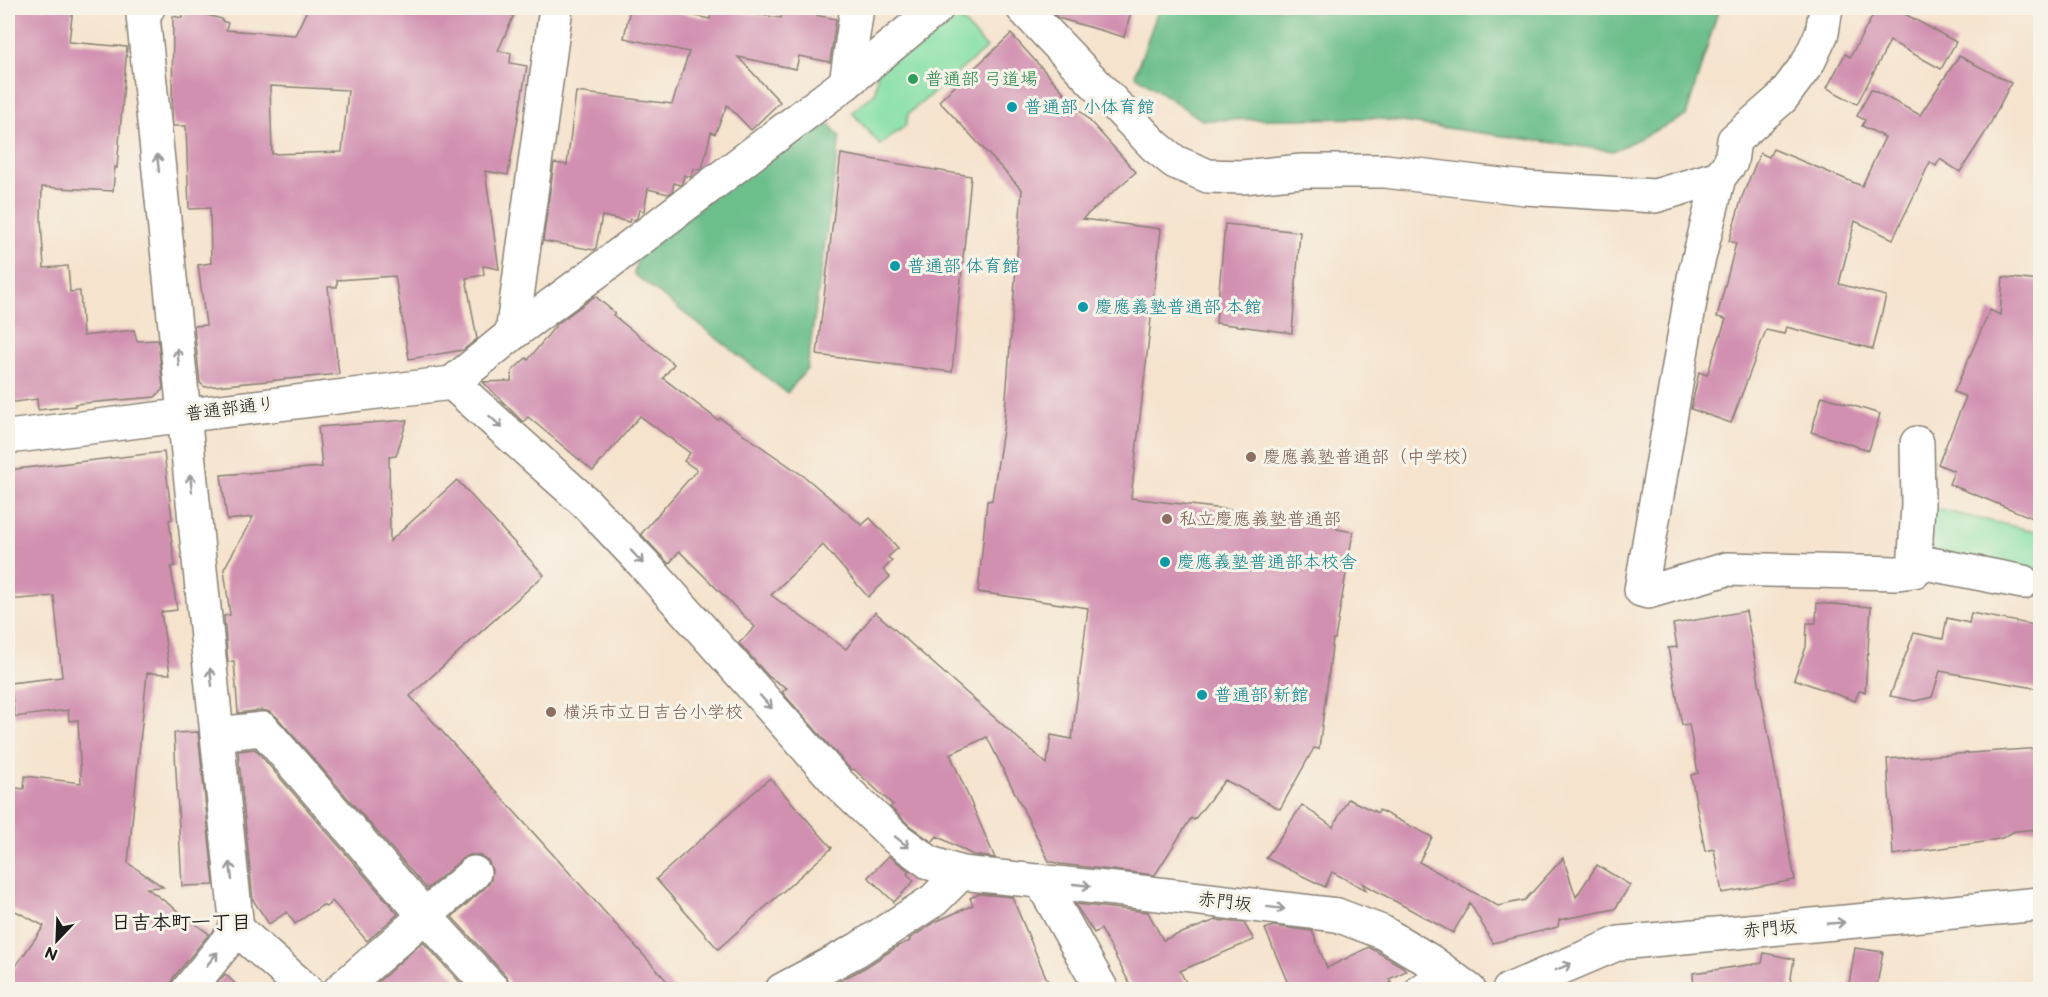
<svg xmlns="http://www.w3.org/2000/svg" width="2048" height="997" font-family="'Balsamiq Sans','Klee One',sans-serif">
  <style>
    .green { fill: #86e0a6; stroke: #517e61; stroke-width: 1.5 }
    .forest { fill: #6cbe8b; stroke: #446d54; stroke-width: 1.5 }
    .building { fill: #d190b0; fill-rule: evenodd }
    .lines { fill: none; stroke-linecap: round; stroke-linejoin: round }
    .minor-casing { stroke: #888074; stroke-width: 36 }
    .minor { stroke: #fff; stroke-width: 33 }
    .oneway { stroke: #999 }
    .leisure-dot { fill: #2e9e5b; stroke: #f7f3e8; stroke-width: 2 }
    .culture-dot { fill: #0f9aa8; stroke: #f7f3e8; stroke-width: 2 }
    .education-dot { fill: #8d6e63; stroke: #f7f3e8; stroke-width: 2 }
    .labels { text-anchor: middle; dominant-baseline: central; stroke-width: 6; stroke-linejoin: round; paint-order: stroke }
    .leisure-label { font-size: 18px; fill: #27864d; stroke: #f7f3e8; text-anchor: start }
    .culture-label { font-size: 18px; fill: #0d838f; stroke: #f7f3e8; text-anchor: start }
    .street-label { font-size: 18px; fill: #1c1c1c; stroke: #f7f3e8 }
    .education-label { font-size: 18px; fill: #785e54; stroke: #f7f3e8; text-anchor: start }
    .neighbourhood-label { font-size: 20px; font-weight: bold; fill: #1c1c1c; stroke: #f7f3e8 }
  </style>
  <rect width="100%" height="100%" fill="#f7f3e8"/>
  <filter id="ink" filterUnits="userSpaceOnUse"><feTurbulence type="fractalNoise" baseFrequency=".0167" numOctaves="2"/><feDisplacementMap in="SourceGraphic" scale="12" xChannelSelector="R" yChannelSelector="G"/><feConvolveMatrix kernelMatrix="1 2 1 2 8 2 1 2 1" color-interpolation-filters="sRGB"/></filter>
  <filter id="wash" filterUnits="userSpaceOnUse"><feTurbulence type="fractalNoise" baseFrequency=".008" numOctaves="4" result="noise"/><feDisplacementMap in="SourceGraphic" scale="24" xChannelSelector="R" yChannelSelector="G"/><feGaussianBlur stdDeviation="1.35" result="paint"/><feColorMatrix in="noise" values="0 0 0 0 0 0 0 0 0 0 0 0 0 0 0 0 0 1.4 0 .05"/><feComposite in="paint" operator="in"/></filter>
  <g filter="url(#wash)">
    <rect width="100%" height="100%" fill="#f5e3cd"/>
    <!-- green -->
    <g class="green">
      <path d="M950 8 987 48 908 114 906 125 880 145 852 112 875 93 878 65Z"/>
      <path d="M1926 507 2040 532V582L1925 556Z"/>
    </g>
    <!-- forest -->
    <g class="forest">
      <path d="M1159 8H1719L1686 116 1613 151 1373 118 1202 120 1135 75Z"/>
      <path d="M820 113 840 137 807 369 787 393 634 274 638 256Z"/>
    </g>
    <g id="blocks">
      <!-- building -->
      <g class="building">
        <path d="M8 8H73L69 42 127 47 117 168 115 167 113 191 42 187 41 219 44 268 68 266 70 292 80 291 83 336 134 330 137 341 158 340 163 389 155 397 75 404V406L38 410 37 399 8 403Z"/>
        <path d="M308 8H517L498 51 511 53 510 63 527 66 508 175 485 171 499 269 483 266 484 275 466 278 477 339 463 350 409 359 395 276 337 280V287H328L339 374 205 387 200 383 194 326 206 325 198 265 211 263 210 208 189 209 186 126H173L172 117 173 16 182 18 185 9 222 19V21L228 23 226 30 295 35ZM270 86 348 90 342 152 272 154Z"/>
        <path d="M630 8H659L710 19 712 8 781 18 783 9 836 19 830 62 799 56 796 69 738 57 780 102 751 130 727 105 715 134 711 132 702 169 700 170 694 169 691 177 684 175 682 184 680 185 674 183 672 192 668 194 648 189 644 211 639 210 637 218 634 220 630 219 629 222 602 216 596 248 594 250 543 241 554 163 567 165 576 92 672 104 689 52 624 38Z"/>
        <path d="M1049 8H1132L1124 37 1058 18Z"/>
        <path d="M1877 8H1894L1956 42 1941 69 1890 41 1857 104 1827 88 1845 54 1850 57Z"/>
        <path d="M1011 34 1136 172 1082 219 1161 229 1131 498 1334 522 1337 529 1353 532 1335 639H1333L1319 749 1314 748 1280 809 1225 780 1194 820 1191 818 1155 875 1060 864 1049 861 987 737 950 754 995 858 973 855 937 836 932 842 909 825 890 807 893 805 854 769 851 770 782 692 787 688 769 677 739 643 755 627 679 551 669 564 641 534 697 470 684 461 690 453 640 416 593 471 528 417 523 422 483 382 511 381 512 371 526 358 528 360 557 324 595 296 615 313 613 315 674 364 663 378 718 420 720 418 805 477 862 525 870 518 898 548 888 557 892 561 883 570 890 577 868 597 823 545 771 595 846 649 875 612 1047 764 1051 735 1072 739 1088 608 978 592 987 501 992 500 1004 424 1022 190 939 101Z"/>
        <path d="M1959 56 2011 83 1987 130 1960 172 1940 159 1936 166 1930 162 1893 239 1855 221 1839 284 1886 296 1873 349 1786 327 1784 334 1766 330 1731 423 1691 409 1699 372 1707 375 1726 319 1717 317 1736 243 1729 241 1742 197 1760 153 1769 157 1773 149 1862 186 1885 137 1862 126 1865 120 1857 116 1871 89 1920 115Z"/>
        <path d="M841 154 971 176 952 372 817 355Z"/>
        <path d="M1225 224 1300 232 1292 333 1216 323Z"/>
        <path d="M2003 277 2040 281 2035 356 2040 358V521L1949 484 1954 471 1938 464 1966 397 1954 392 1990 310 2000 315Z"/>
        <path d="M1822 396 1880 414 1869 450 1811 432Z"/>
        <path d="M407 420 396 456 389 457 390 541 457 480 544 575 410 696 675 990H511L507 977 452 917 486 887 491 880 492 870 488 860 479 855H470L462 859 427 889 277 717 270 712 262 710 238 713 234 661 228 662 224 616 230 615 224 569 253 517 227 520 221 475 322 467 318 427Z"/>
        <path d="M164 452 172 519 169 520 175 566 171 567 177 610 161 612 170 674 147 673 128 863 163 887 147 888 209 934 173 978 170 990H8V977L44 926 8 907V787L24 789 25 776 81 783 78 720 69 721 68 710 15 717 10 683 62 677 54 596 8 600V470Z"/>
        <path d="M1817 603 1871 607 1865 692 1859 691 1855 701 1794 679 1806 647 1807 623H1816Z"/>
        <path d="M1746 611 1795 880 1722 893 1714 849 1705 851 1691 775 1698 773 1689 724 1682 725 1668 648 1677 647 1673 624Z"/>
        <path d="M1971 613 2040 626V689L1940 671 1932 697 1915 701 1890 696 1914 633 1943 639 1947 618 1969 623Z"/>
        <path d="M198 732 214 885 182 886 174 733Z"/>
        <path d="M2040 748V829L2015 831 2002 838 1984 842 1893 855 1887 759Z"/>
        <path d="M255 749 398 914 367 941 332 901 326 907 323 905 295 924 287 912 269 924 253 900 238 751Z"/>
        <path d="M770 778 832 848 718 949 656 879Z"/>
        <path d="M1348 799 1378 813 1379 810 1432 837 1419 862 1498 906 1525 900 1563 858 1576 897 1597 865 1630 885 1615 909 1559 920 1558 927 1493 943 1470 903 1453 933 1362 883 1366 890 1332 872 1325 887 1266 858 1302 805 1333 827Z"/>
        <path d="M889 856 909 871 907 874 914 881 894 902 868 877Z"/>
        <path d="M979 894 1012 897 1048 982 1031 990H823L866 967 898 946 910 941 909 939 935 922 973 905 970 898Z"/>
        <path d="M1075 904 1148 912 1163 940 1216 920 1244 923 1254 940 1180 971 1190 990H1133L1101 929 1094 933Z"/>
        <path d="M1273 926 1312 931 1327 968 1369 947 1403 967 1406 971 1389 979 1394 990H1281L1289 986 1265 929Z"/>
        <path d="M423 942 467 990H369Z"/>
        <path d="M1855 948 1883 952 1876 990H1848Z"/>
        <path d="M1764 953 1794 959 1789 990H1694L1693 973 1762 963Z"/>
        <path d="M225 974 242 990H212Z"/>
      </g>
    </g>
  </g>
  <g filter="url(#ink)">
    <use href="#blocks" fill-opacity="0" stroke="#888074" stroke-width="1.5"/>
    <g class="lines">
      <!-- minor casing -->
      <g class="minor-casing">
        <g id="minor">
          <path d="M148 8 143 15 237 929 306 990"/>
          <path d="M1023 8 1155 146 1175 162 1208 176 1242 177 1302 171H1385L1525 188 1655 196 1719 177"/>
          <path d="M1826 8 1822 33 1808 63 1782 98 1734 140 1731 162 1719 177 1694 278 1641 590 1648 592 1727 569 1898 573 1914 571 1918 505 1917 443"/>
          <path d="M846 83 937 8"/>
          <path d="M512 334 603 267 846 83 857 8"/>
          <path d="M452 383 585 502 642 562 838 783 897 839 930 863 961 873 1124 890 1337 915 1382 932 1430 961 1469 990"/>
          <path d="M452 383 512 334 556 8"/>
          <path d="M8 437 452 383"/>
          <path d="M1915 561 2023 582"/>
          <path d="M217 734 263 729 425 916 493 990"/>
          <path d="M1041 881 1102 990"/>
          <path d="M188 990 237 929"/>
          <path d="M340 990 474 873"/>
          <path d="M782 990 857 950 934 900 961 873"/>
          <path d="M1422 990 1450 977"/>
          <path d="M1509 990 1619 943 2040 904"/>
        </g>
      </g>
      <!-- minor -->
      <use href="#minor" class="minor"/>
    </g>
    <!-- one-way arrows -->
    <defs><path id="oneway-shaft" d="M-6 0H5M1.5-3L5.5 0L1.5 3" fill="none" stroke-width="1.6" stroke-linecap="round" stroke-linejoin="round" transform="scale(1.5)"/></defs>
    <g class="oneway">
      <use href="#oneway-shaft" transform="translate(158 163) rotate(-96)"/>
      <use href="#oneway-shaft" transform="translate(178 357) rotate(-96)"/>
      <use href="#oneway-shaft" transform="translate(496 422) rotate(42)"/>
      <use href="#oneway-shaft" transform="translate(191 483) rotate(-96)"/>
      <use href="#oneway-shaft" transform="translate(637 557) rotate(47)"/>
      <use href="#oneway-shaft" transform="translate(211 677) rotate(-96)"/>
      <use href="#oneway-shaft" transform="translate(766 702) rotate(48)"/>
      <use href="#oneway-shaft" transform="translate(902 842) rotate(38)"/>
      <use href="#oneway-shaft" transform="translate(231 871) rotate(-96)"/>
      <use href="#oneway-shaft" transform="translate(1082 885) rotate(6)"/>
      <use href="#oneway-shaft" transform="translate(1276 908) rotate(7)"/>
      <use href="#oneway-shaft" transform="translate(1836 923) rotate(-5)"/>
      <use href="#oneway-shaft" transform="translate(212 959) rotate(-51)"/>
      <use href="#oneway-shaft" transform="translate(1563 967) rotate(-23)"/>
    </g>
  </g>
  <!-- markers -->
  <circle class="leisure-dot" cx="913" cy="79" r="6"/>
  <g class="culture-dot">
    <circle cx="1012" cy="107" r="6"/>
    <circle cx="895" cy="266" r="6"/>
    <circle cx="1083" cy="307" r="6"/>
    <circle cx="1165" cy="562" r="6"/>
    <circle cx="1202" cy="695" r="6"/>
  </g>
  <g class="education-dot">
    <circle cx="1251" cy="457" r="6"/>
    <circle cx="1167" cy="519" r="6"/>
    <circle cx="551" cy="712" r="6"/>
  </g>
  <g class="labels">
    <!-- leisure labels -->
    <g class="leisure-label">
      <text x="925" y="79">普通部 弓道場</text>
    </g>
    <!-- culture labels -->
    <g class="culture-label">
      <text x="1024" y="107">普通部 小体育館</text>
      <text x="907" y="266">普通部 体育館</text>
      <text x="1095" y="307">慶應義塾普通部 本館</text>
      <text x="1177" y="562">慶應義塾普通部本校舎</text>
      <text x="1214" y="695">普通部 新館</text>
    </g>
    <!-- street labels -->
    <g class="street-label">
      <text transform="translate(230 409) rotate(-7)">普通部通り</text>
      <text transform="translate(1225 902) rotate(7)">赤門坂</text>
      <text transform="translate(1770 929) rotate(-5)">赤門坂</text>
    </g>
    <!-- education labels -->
    <g class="education-label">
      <text x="1263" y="457">慶應義塾普通部（中学校）</text>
      <text x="1179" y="519">私立慶應義塾普通部</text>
      <text x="563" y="712">横浜市立日吉台小学校</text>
    </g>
    <!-- neighbourhood labels -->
    <g class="neighbourhood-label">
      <text x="181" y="923">日吉本町一丁目</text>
    </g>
  </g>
  <!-- margin -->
  <rect width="2048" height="997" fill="none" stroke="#f7f3e8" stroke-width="30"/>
  <!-- north arrow -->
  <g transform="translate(57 940) rotate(203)" stroke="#f7f3e8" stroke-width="4.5" paint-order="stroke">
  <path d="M0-4.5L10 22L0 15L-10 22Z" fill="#1c1c1c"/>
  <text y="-9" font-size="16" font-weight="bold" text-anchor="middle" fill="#1c1c1c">N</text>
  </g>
</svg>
